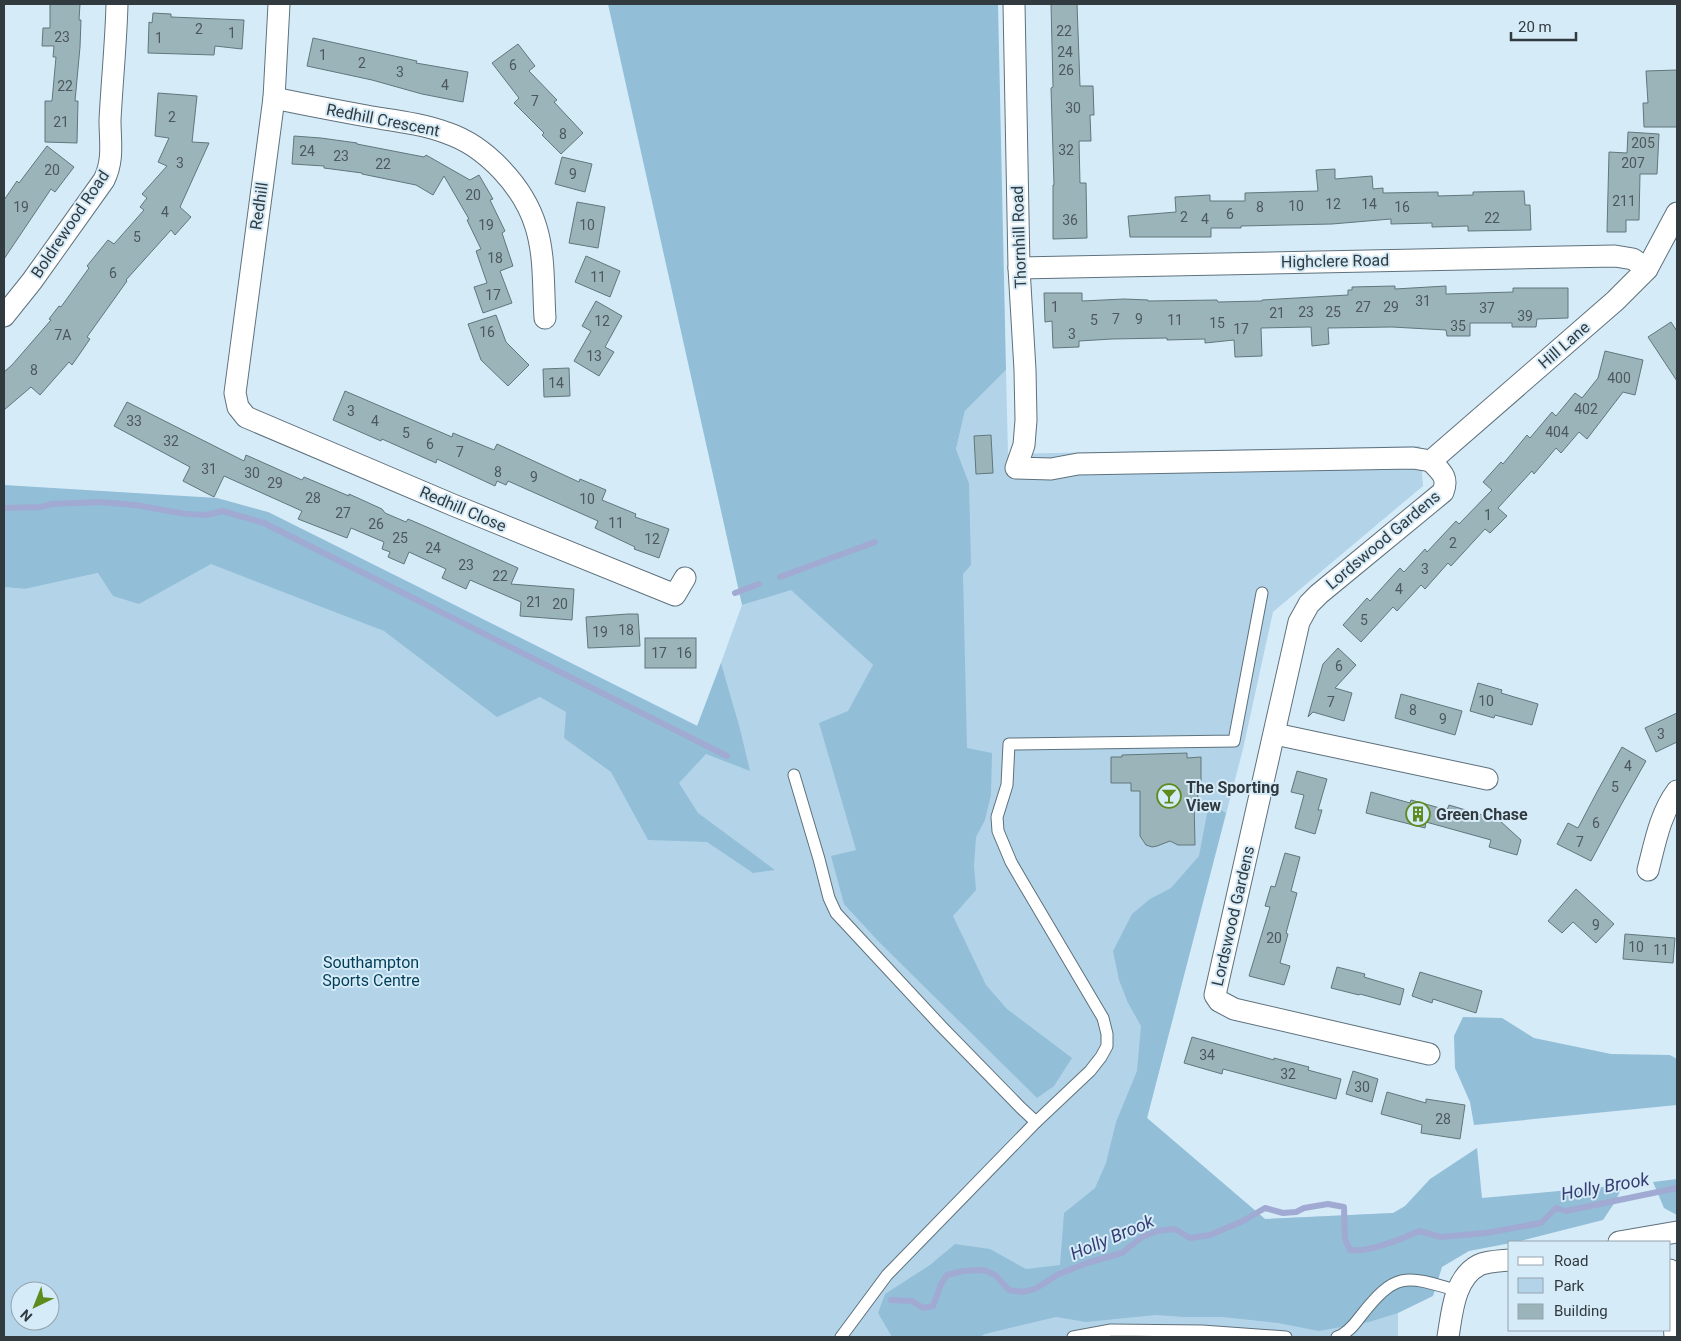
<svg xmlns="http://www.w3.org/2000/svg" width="1681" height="1341" font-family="Roboto,sans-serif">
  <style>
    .green { fill: #b3d4e8; fill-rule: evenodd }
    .forest { fill: #92bed8 }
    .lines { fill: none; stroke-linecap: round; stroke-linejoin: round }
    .stream { stroke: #a1aad2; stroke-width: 6 }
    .building { fill: #9bb4b9; stroke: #60777c }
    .service-casing { stroke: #5e717c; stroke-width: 13 }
    .minor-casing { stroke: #5e717c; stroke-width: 23 }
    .service { stroke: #fff; stroke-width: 11 }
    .minor { stroke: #fff; stroke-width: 21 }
    .labels { text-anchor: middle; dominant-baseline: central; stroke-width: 4; stroke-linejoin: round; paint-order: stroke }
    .number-label { font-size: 14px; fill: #4c585e }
    .street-label { font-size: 16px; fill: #313a3f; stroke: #d6ebf8 }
    .poi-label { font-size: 16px; font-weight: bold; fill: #313a3f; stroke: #d6ebf8; text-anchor: start }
    .park-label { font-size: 16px; fill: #003d57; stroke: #d6ebf8 }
    .water-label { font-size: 18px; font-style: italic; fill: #363d72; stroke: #d6ebf8 }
  </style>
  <rect width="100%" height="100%" fill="#d6ebf8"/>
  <!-- green -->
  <path class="green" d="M1006 370 1008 454 1420 446 1423 486 1273 612 1243 749 1147 1118 1265 1219 1393 1213 1398 1287V1337H4V587L25 589 98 573 268 512 698 726 742 605 791 589 873 665 969 483 956 449 965 411ZM20 1291H50V1321H20Z"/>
  <!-- forest -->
  <g class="forest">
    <path d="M608 4H998L1006 370 965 411 956 449 969 483 971 565 963 574 967 748 992 753 991 795 985 820 976 837 974 866 976 890 953 916 986 985 1007 1009 1072 1058 1054 1086 1037 1098 879 942 844 904 831 856 856 850 819 723 848 711 873 665 791 590 742 605Z"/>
    <path d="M4 485 217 498 268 512 697 726 721 663 740 729 750 771 706 754 679 783 698 813 775 870 753 873 707 842 648 840 611 772 564 738 566 712 540 697 497 717 384 631 211 564 139 604 113 596 98 573 25 589 4 587Z"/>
    <path d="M1209 803 1226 813 1147 1118 1265 1219 1393 1213 1405 1206 1430 1179 1477 1148 1482 1198 1623 1185 1615 1202 1603 1220 1516 1242 1469 1251 1442 1267 1433 1296 1398 1313 1369 1322 1319 1331 1278 1323 1222 1317H1184L1156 1315 1086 1322 1056 1317 985 1334 980 1337H892L878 1313 885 1294 930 1265 955 1244 990 1249 1026 1269 1060 1265 1064 1213 1095 1188 1106 1163 1116 1122 1137 1071 1141 1026 1128 1003 1119 980 1113 951 1132 914 1150 899 1171 888 1199 856Z"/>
    <path d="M1463 1017 1502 1018 1534 1038 1611 1054 1670 1055 1677 1059V1105L1474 1125 1470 1102 1455 1068 1454 1036Z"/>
    <path d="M1677 1179V1215L1664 1208 1653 1182Z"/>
  </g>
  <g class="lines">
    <!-- stream -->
    <g class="stream">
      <path d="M4 508 41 507 52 504 100 502 135 505 186 514 207 515 222 511 264 523 727 756"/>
      <path d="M780 577 875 542"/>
      <path d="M735 593 759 584"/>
      <path d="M891 1300 912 1301 923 1308 933 1306 941 1284 947 1275 963 1271 984 1270 995 1275 1009 1290 1022 1292 1035 1289 1059 1274 1087 1263 1122 1253 1142 1237 1157 1231 1175 1229 1190 1238 1210 1235 1243 1221 1265 1208 1283 1213 1296 1212 1304 1208 1328 1204 1344 1207 1345 1239 1350 1250C1367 1253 1402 1239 1419 1231L1441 1237 1486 1233 1541 1223 1556 1208 1566 1211 1677 1188"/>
    </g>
  </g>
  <!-- building -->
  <g class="building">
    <path d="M50 4H80L79 20H81L80 47 75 101H78L77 143 45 142V101H52L56 57H53L54 46H42L43 28H50Z"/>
    <path d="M1051 4H1077L1080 86H1093L1094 115H1090L1091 141H1079L1080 183H1086L1087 238 1053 239V185H1054L1051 88 1053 87Z"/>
    <path d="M153 13 171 14V17L244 20 242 49 215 46 214 55 148 53 149 22 152 23Z"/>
    <path d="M313 38 417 61 416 63 468 72 463 102 422 94 372 80 307 66Z"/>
    <path d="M518 44 535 66 529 71 557 100 554 102 583 133 561 154 542 135 544 133 514 103 519 98 492 63Z"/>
    <path d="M1677 70V127H1644L1643 103H1648L1646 71Z"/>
    <path d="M158 93 197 96 192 142 209 143 180 207 191 217 175 235 171 230 126 280 127 281 87 337 90 339 72 365 69 362 40 395 31 387 4 410V372L12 365 51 320 49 319 59 306 61 307 89 268 87 266 108 240 114 244 144 210 140 207 147 198 142 194 167 166 158 162 169 138 155 136Z"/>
    <path d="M1628 132 1659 134 1657 174H1640L1639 220H1626V232H1607L1609 152 1627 153Z"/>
    <path d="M294 136 321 138 357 143V144L424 157 426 155 470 180 479 175 493 199 490 200 505 231 502 233 513 266 500 271 512 303 483 313 474 287 487 283 476 251 481 249 467 220 469 219 444 176 433 195 416 185 362 174V173L324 168V166L292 164Z"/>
    <path d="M47 146 74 167 55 192 51 189 4 259V200L17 181 19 183Z"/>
    <path d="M562 157 592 164 585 192 555 184Z"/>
    <path d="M1335 169V179L1372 176 1373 189 1383 188V193L1438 192V196L1473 195V192L1524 191 1525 205H1530L1531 230 1468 231V226L1432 227V223L1391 224V219L1332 224 1241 226V228H1211V237H1130L1128 216 1176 212 1175 197 1210 195V201H1245V193L1318 191 1316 170Z"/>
    <path d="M577 202 605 207 598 248 569 243Z"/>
    <path d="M586 256 620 271 610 297 575 282Z"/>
    <path d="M1395 286V289L1446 286V294L1513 292V288H1568V318L1537 319 1536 327H1512V323H1470V336H1447L1446 330 1392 327 1328 328 1329 344 1312 346 1311 327 1261 328 1262 356 1235 357 1234 340 1205 343V339L1167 340V338L1112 339 1079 341V347L1053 348 1052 321 1045 322 1044 293H1082V301L1124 299 1148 300V301L1217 300 1218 302 1262 301V300L1348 295V290H1352V287Z"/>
    <path d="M596 301 622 316 605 347 614 352 599 376 574 361 591 331 582 326Z"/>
    <path d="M496 315 506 342 529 365 508 386 481 360 468 324Z"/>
    <path d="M1671 322 1677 331V381L1648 337Z"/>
    <path d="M1605 351 1643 360 1635 395 1623 392 1587 439 1579 432 1561 453 1556 448 1534 474 1532 471 1498 508 1507 516 1490 533 1485 529 1451 566 1448 563 1425 589 1421 585 1397 611 1393 607 1361 642 1343 625 1367 598 1370 601 1400 568 1404 572 1425 549 1427 552 1456 521 1459 524 1492 490 1483 482 1501 462 1503 464 1527 435 1530 438 1552 412 1556 416 1575 393 1582 398 1598 378Z"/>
    <path d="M569 368 570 396 544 397 543 369Z"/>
    <path d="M345 391 452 437 453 433 494 450 497 444 579 482 580 479 606 490 602 500 636 514 635 517 669 529 659 558 634 549 635 547 595 528 598 521 508 481 506 485 497 481 495 486 437 459 436 463 382 439 381 441 333 420Z"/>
    <path d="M127 402 244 461 246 455 302 480 304 477 349 496V494L382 509 385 513 406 522 408 519 429 528 518 568 511 584 574 589 572 620 520 616 521 602 470 580 466 589 442 578 446 569 409 552 404 564 388 557 390 552 382 549 384 542 351 528 347 538 298 519 302 511 224 476 214 497 183 481 190 467 114 426Z"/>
    <path d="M991 435 993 473 976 474 974 436Z"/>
    <path d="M628 614H638L640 646 588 648 586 617Z"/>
    <rect x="645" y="638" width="51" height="30"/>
    <path d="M1338 648 1356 665 1335 688 1352 693 1344 721 1313 712 1308 717 1323 664Z"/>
    <path d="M1478 683 1502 690 1501 693 1538 704 1532 725 1495 715 1494 718 1470 711Z"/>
    <path d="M1401 694 1462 711 1455 735 1395 718Z"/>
    <path d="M1677 713V742L1656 752 1645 728Z"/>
    <path d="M1622 747 1646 761 1621 805 1591 861 1557 844 1568 823 1578 828 1598 790Z"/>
    <path d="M1187 753V758L1201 757V781H1197L1198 801H1194L1195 845H1178L1170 841 1157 846 1152 847 1146 845 1140 836V791H1131V783H1111V757H1122V755Z"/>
    <path d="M1297 771 1327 779 1318 810H1322L1315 834 1295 828 1304 795 1291 792Z"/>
    <path d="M1371 792 1410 803 1411 800 1447 810 1449 805 1499 820 1521 840 1517 855 1489 847 1491 840 1426 822 1425 828 1366 813Z"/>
    <path d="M1285 853 1300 857 1291 891 1297 893 1286 933 1288 934 1280 963 1290 966 1284 985 1249 976 1270 907 1265 906 1271 886 1275 887Z"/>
    <path d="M1576 889 1614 924 1596 943 1573 922 1562 933 1548 921Z"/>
    <path d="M1625 934 1675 938 1673 963 1623 959Z"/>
    <path d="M1337 967 1365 974 1364 977 1404 989 1400 1005 1360 994 1359 995 1331 988Z"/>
    <path d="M1420 972 1482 991 1476 1013 1433 999 1432 1003 1412 996Z"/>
    <path d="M1192 1037 1274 1060V1058L1309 1067 1308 1070 1341 1079 1336 1099 1223 1069 1222 1074 1184 1063Z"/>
    <path d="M1353 1071 1378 1079 1372 1102 1346 1094Z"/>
    <path d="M1387 1092 1426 1103V1099L1465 1105 1460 1139 1421 1133 1422 1125 1381 1114Z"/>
  </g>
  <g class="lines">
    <!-- service casing -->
    <g class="service-casing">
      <g id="service">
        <path d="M794 775 819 859 829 898 836 913 941 1026 1020 1107 1036 1122"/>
        <path d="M841 1337 887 1275 1036 1122 1090 1071 1101 1057 1107 1046V1034L1103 1018 1022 881 1011 862 998 831 997 817 1007 785 1009 744 1234 741 1262 593"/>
        <path d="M1073 1337 1111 1330 1202 1331 1286 1337"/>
        <path d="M1337 1337C1347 1334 1354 1325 1360 1317 1396 1271 1405 1275 1458 1291"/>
      </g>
    </g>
    <!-- minor casing -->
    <g class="minor-casing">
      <g id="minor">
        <path d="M279 4 274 98 235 393 238 407 246 417 453 505 675 595 685 578"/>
        <path d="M1014 4 1019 268 1025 370 1026 420 1024 445 1016 468 1051 469 1078 464 1413 458 1431 461"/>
        <path d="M274 98C307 105 339 111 372 117 397 121 423 124 447 133 486 146 524 187 536 227 545 256 543 288 545 318"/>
        <path d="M1019 268 1615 256 1633 259 1647 269"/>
        <path d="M4 316 32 281 104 180C114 160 110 141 110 120 112 81 116 43 117 4"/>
        <path d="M1431 461 1615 301 1647 269 1677 213"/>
        <path d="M1275 734 1487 779"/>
        <path d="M1648 870C1655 843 1660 814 1677 791"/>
        <path d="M1429 1054 1234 1009 1219 1001 1215 995 1299 622 1309 604 1319 594 1443 492C1449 477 1441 472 1431 461"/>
        <path d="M1619 1242 1677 1232"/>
        <path d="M1670 1270 1675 1337"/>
        <path d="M1448 1337C1452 1313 1454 1278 1479 1265 1488 1261 1500 1261 1510 1260"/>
      </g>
    </g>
    <!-- service -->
    <use href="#service" class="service"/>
    <!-- minor -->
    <use href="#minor" class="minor"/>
  </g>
  <!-- icons -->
  <defs>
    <g id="bar-ring" transform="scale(1.25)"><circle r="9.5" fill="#d6ebf8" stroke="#5d8b1e" stroke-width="1.5"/><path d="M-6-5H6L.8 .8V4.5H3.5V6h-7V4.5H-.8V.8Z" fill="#5d8b1e"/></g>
    <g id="building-ring" transform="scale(1.25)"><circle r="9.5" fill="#d6ebf8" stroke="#5d8b1e" stroke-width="1.5"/><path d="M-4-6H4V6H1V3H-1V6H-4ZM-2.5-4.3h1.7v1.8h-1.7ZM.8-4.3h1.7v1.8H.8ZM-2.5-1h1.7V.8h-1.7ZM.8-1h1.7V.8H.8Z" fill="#5d8b1e"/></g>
  </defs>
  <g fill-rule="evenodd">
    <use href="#bar-ring" x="1169" y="796"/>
    <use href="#building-ring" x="1418" y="814"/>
  </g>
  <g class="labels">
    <!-- number labels -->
    <g class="number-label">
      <text x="199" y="29">2</text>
      <text x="1064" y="31">22</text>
      <text x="232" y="33">1</text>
      <text x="62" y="37">23</text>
      <text x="159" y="38">1</text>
      <text x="1065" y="52">24</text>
      <text x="323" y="55">1</text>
      <text x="362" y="63">2</text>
      <text x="513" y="65">6</text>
      <text x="1066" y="70">26</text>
      <text x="400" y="72">3</text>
      <text x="445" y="85">4</text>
      <text x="65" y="86">22</text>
      <text x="535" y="101">7</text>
      <text x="1073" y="108">30</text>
      <text x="172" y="117">2</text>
      <text x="61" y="122">21</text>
      <text x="563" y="134">8</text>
      <text x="1643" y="143">205</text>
      <text x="1066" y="150">32</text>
      <text x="307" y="151">24</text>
      <text x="341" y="156">23</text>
      <text x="180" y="163">3</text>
      <text x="1633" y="163">207</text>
      <text x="383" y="164">22</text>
      <text x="52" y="170">20</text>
      <text x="573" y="174">9</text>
      <text x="473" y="195">20</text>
      <text x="1624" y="201">211</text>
      <text x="1333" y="204">12</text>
      <text x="1369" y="204">14</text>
      <text x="1296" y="206">10</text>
      <text x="21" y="207">19</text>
      <text x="1260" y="207">8</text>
      <text x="1402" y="207">16</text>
      <text x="165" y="212">4</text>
      <text x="1230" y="214">6</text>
      <text x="1184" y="217">2</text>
      <text x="1492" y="218">22</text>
      <text x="1205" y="219">4</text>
      <text x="1070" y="220">36</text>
      <text x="486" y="225">19</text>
      <text x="587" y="225">10</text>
      <text x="137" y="237">5</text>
      <text x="495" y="258">18</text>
      <text x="113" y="273">6</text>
      <text x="598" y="277">11</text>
      <text x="493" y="295">17</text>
      <text x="1423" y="301">31</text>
      <text x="1055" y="307">1</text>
      <text x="1363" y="307">27</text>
      <text x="1391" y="307">29</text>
      <text x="1487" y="308">37</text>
      <text x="1306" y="312">23</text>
      <text x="1333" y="312">25</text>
      <text x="1277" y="313">21</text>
      <text x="1525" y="316">39</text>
      <text x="1116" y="319">7</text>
      <text x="1139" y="319">9</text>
      <text x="1094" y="320">5</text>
      <text x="1175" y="320">11</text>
      <text x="602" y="321">12</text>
      <text x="1217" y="323">15</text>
      <text x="1458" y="326">35</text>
      <text x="1241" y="329">17</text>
      <text x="487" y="332">16</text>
      <text x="1072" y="334">3</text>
      <text x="63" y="335">7A</text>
      <text x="594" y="356">13</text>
      <text x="34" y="370">8</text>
      <text x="1619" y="378">400</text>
      <text x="556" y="383">14</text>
      <text x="1586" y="409">402</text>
      <text x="351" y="411">3</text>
      <text x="134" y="421">33</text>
      <text x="375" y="421">4</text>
      <text x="1557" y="432">404</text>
      <text x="406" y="433">5</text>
      <text x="171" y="441">32</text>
      <text x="430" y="444">6</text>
      <text x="460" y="452">7</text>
      <text x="209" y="469">31</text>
      <text x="498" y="472">8</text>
      <text x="252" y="473">30</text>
      <text x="534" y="477">9</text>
      <text x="275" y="483">29</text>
      <text x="313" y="498">28</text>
      <text x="587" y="499">10</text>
      <text x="343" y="513">27</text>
      <text x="1488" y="515">1</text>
      <text x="616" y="523">11</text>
      <text x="376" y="524">26</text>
      <text x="400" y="538">25</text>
      <text x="652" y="539">12</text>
      <text x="1453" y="543">2</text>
      <text x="433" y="548">24</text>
      <text x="466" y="565">23</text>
      <text x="1425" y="569">3</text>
      <text x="500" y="576">22</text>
      <text x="1399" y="589">4</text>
      <text x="534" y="602">21</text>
      <text x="560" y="604">20</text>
      <text x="1364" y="620">5</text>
      <text x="626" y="630">18</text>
      <text x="600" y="632">19</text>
      <text x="659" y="653">17</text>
      <text x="684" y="653">16</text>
      <text x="1339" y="666">6</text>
      <text x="1486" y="701">10</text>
      <text x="1331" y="702">7</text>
      <text x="1413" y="710">8</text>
      <text x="1443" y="719">9</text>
      <text x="1661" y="734">3</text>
      <text x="1628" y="766">4</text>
      <text x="1615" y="787">5</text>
      <text x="1596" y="823">6</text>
      <text x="1580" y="842">7</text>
      <text x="1596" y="925">9</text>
      <text x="1274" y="938">20</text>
      <text x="1636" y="947">10</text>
      <text x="1661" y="950">11</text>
      <text x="1207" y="1055">34</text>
      <text x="1288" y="1074">32</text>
      <text x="1362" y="1087">30</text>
      <text x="1443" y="1119">28</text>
    </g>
    <!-- street labels -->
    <g class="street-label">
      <text transform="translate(383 120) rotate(11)">Redhill Crescent</text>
      <text transform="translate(259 206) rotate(-82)">Redhill</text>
      <text transform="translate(70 224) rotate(-56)">Boldrewood Road</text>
      <text transform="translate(1019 237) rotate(-92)">Thornhill Road</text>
      <text transform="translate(1335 261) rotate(-1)">Highclere Road</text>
      <text transform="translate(1564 345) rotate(-41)">Hill Lane</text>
      <text transform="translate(463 509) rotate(23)">Redhill Close</text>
      <text transform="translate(1383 540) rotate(-40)">Lordswood Gardens</text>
      <text transform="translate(1233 916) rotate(-77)">Lordswood Gardens</text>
    </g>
    <!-- poi labels -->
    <g class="poi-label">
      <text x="1186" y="787">The Sporting<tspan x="1186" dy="18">View</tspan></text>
      <text x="1436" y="814">Green Chase</text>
    </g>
    <!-- park labels -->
    <g class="park-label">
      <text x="371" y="962">Southampton<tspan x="371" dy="18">Sports Centre</tspan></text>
    </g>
    <!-- water labels -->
    <g class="water-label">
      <text transform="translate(1605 1186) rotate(-10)">Holly Brook</text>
      <text transform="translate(1112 1237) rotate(-23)">Holly Brook</text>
    </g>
  </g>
  <!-- border -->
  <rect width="1681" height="1341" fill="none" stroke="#313a3f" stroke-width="10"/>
  <!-- legend -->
  <rect x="1508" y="1241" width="162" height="90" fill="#d6ebf8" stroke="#94a4ae"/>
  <rect x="1518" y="1257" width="25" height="8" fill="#ffffff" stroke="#94a4ae"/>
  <text x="1554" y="1266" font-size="15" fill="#313a3f">Road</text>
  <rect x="1518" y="1278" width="25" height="15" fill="#b3d4e8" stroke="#94a4ae"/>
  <text x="1554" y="1291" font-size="15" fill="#313a3f">Park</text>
  <rect x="1518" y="1304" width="25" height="15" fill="#9bb4b9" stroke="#94a4ae"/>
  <text x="1554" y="1316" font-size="15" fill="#313a3f">Building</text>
  <!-- north arrow -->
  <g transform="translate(35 1306) rotate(223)"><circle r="24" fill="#d6ebf8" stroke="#94a4ae"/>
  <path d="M0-4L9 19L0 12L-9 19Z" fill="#5d8b1e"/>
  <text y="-8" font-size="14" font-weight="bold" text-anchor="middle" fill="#313a3f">N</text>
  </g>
  <!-- scale -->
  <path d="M1511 32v8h65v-8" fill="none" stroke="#313a3f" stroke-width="2.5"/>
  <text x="1518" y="32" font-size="15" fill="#313a3f" stroke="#d6ebf8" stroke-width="4" paint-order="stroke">20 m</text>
</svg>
